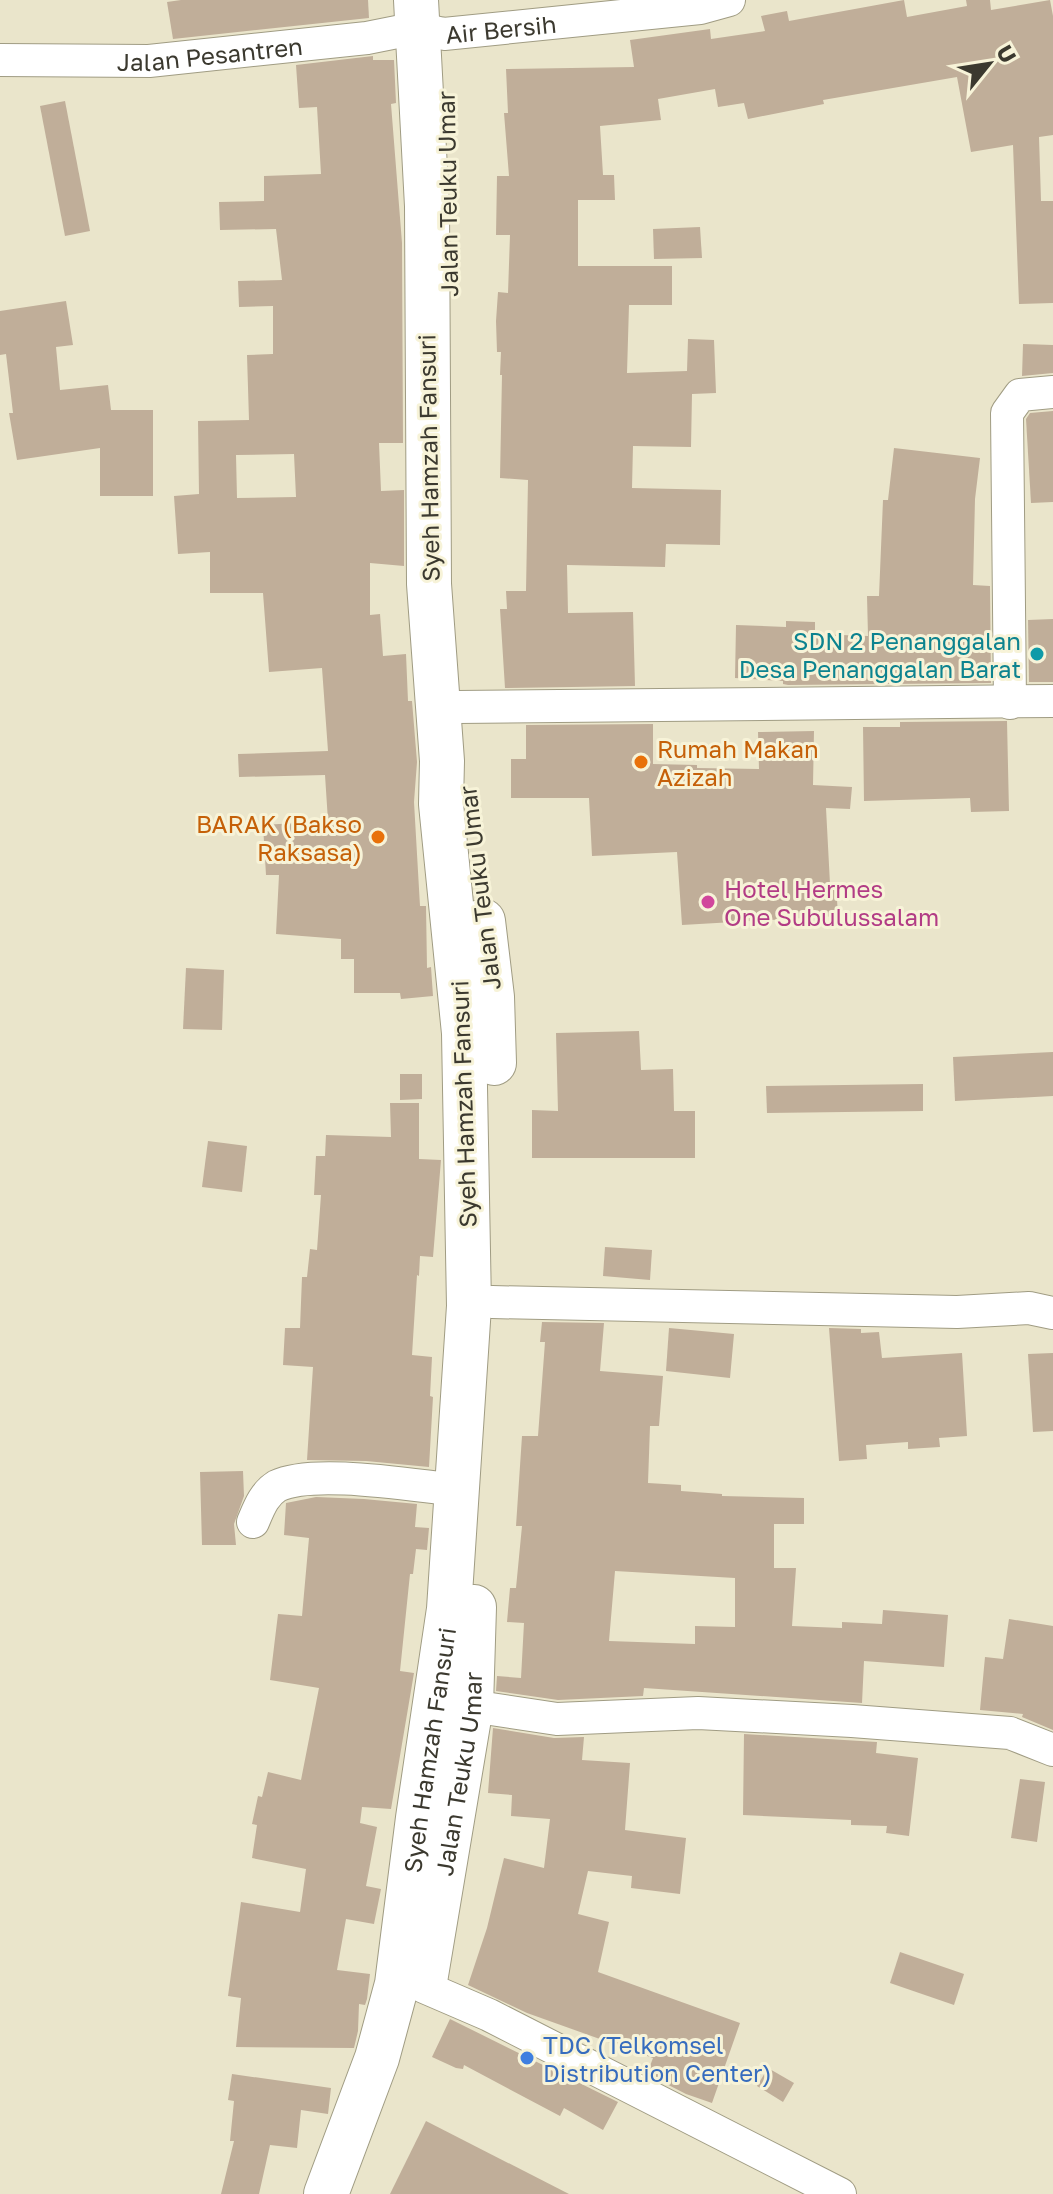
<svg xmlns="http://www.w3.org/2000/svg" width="1053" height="2194" font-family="'Golos Text',sans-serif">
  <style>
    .building { fill: #c0ae99; fill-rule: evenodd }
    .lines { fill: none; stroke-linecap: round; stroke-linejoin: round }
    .minor-casing { stroke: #a09c83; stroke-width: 34 }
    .highway-casing { stroke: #a09c83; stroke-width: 46 }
    .minor { stroke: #fff; stroke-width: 32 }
    .highway { stroke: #fff; stroke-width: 44 }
    .culture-dot { fill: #0f9aa8; stroke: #f7f3d8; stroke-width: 3 }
    .food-dot { fill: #e8710a; stroke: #f7f3d8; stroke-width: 3 }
    .hotel-dot { fill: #d1479c; stroke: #f7f3d8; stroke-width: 3 }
    .shop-dot { fill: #3f7fe0; stroke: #f7f3d8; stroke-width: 3 }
    .labels { text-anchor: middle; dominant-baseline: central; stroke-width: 6; stroke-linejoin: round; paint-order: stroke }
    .street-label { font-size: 24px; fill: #3b392f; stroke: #f7f3d8 }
    .culture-label { font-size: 24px; fill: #0d838f; stroke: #f7f3d8; text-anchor: end }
    .food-label { font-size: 24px; fill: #c56008; stroke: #f7f3d8; text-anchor: start }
    .hotel-label { font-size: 24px; fill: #b23c85; stroke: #f7f3d8; text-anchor: start }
    .shop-label { font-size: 24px; fill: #366cbe; stroke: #f7f3d8; text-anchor: start }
  </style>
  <rect width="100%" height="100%" fill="#eae5cb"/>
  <!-- building -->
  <g class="building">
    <path d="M181 0H368L369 18 173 39 167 2Z"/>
    <path d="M904 0 907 17 967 6 966 0H990L991 10 1050 0 1053 16V135L1039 137 1041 201H1053V303L1019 304 1013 145 971 152 957 77 823 100 824 104 748 119 744 103 718 107 715 89 658 99 661 120 600 126 603 175H614L615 200H578V266H672V305H629L627 373 687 371 688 339 714 340 716 393 692 394 691 447 633 446 632 488 721 490 720 545 666 544 665 567 567 565 568 613 633 612 635 686 505 688 500 609H507L506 591H526L528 480 500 478 502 375H500L501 352H497L496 321 498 292 508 293 510 235H496L497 176H509L504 113H508L506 69 634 67 630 40 710 29 711 39 765 31 761 16 787 11 789 21Z"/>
    <path d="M373 56V60H394L396 103 391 104 402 243 403 443H379L381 491 404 490V566L370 563V615L380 614 383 656 406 654 408 701H412L417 762 414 802 420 906H426L427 968 431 967 433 996 401 999 400 993H354V959H341V939L276 934 279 875H266L263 825 328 821 325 775 239 777 238 754 328 751 322 668 269 672 263 593H210V552L178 554 174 496 199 494 198 421 249 420 247 355 273 354V306L239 307 238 281 282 280 276 229 220 230 219 202 264 201V176L321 174 317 107 299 108 296 65ZM294 454 296 497 237 498 236 455Z"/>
    <path d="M65 101 90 231 65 236 40 106Z"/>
    <path d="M700 227 702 258 654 259 653 229Z"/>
    <path d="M66 301 73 345 56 347 60 390 108 385 111 410H153V496H100V448L17 460 9 413H13L6 354 0 355V311Z"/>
    <path d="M1023 344 1053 345V373L1022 376Z"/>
    <path d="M1053 411V502L1031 503 1026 419 1030 413Z"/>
    <path d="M894 448 980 458 975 499 973 585 990 586 991 683 788 685 783 684V681L735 678 736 625 786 627V621L815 622V634L868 636 867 596H879L883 500H888Z"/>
    <path d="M1053 619V682H1029L1028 620Z"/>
    <path d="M1007 721 1009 811 971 812 970 798 864 801 863 727H900V722Z"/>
    <path d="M653 724V764L697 765V768L759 769 758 732 814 731 813 785 852 787 850 809 826 808 830 884H836L838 916 682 925 677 852 592 856 589 798H511V759H526V725Z"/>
    <path d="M186 968 224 970 222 1030 183 1029Z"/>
    <path d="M639 1031 641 1070 673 1069 674 1111H695V1158H532V1110L558 1111 556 1033Z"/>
    <path d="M1053 1052V1096L955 1101 953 1057Z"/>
    <path d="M400 1074H422V1099L400 1100Z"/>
    <path d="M923 1084V1111L767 1113 766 1086Z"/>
    <path d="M390 1103H419V1159L441 1160 433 1257 420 1256 419 1276 417 1275 412 1355 432 1357 430 1396 433 1397 429 1467 366 1461 307 1460 313 1367 283 1365 285 1328H300L302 1277H307L310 1249 317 1250 321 1195H314L316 1156H325L326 1135 391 1137Z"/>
    <path d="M208 1141 247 1146 242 1192 202 1187Z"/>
    <path d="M605 1247 652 1250 650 1280 603 1276Z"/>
    <path d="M542 1322 604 1323 600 1371 663 1376 659 1426H650L648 1483 681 1485V1491L722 1494V1496L804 1498V1524H774V1568H796L792 1626 842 1628V1622L882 1624 883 1610 948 1615 944 1667 864 1661 862 1703 644 1688 643 1696 558 1700 496 1691 497 1676 521 1678 524 1623 507 1622 510 1588H516L522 1526H516L522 1436H538L545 1342H540ZM615 1571 735 1578V1627L695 1626V1644L609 1641Z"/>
    <path d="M669 1328 734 1334 730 1378 666 1371Z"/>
    <path d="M829 1328 861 1329V1333L879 1332 882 1358 962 1353 967 1436 939 1438 940 1447 908 1449V1442L866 1445 867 1459 839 1461Z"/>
    <path d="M1053 1353V1431L1033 1432 1028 1354Z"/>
    <path d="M243 1471 244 1496 234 1524 236 1545H202L200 1472Z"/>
    <path d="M316 1497 364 1499 417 1504 415 1527 429 1528 427 1550 416 1549 413 1574H410L400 1671 414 1673 391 1809 362 1807 360 1823 377 1827 366 1886 381 1889 374 1924 346 1919 337 1970 370 1974 367 1999 365 2005 359 2004 358 2031 354 2048 236 2047 241 1998 228 1996 241 1902 300 1912 306 1869 252 1858 257 1825 252 1824 258 1796 262 1797 268 1772 301 1780 319 1688 270 1680 278 1614 302 1616 309 1538 284 1535 286 1503Z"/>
    <path d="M1009 1619 1053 1626V1730L1022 1717 1023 1714 980 1710 985 1657 1003 1659Z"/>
    <path d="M493 1728 554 1738 584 1737 582 1760 630 1763 625 1830 686 1838 680 1894 631 1888 632 1876 588 1871 578 1914 609 1922 598 1972 740 2023 712 2103 686 2094 647 2074 653 2058 527 2013 468 1985 487 1928 504 1858 544 1868 550 1819 511 1816 512 1795 488 1793Z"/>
    <path d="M744 1734 877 1742 876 1753 918 1758 909 1836 886 1833 887 1826 851 1825V1820L743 1815Z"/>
    <path d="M1020 1779 1045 1782 1037 1842 1011 1838Z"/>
    <path d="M900 1952 964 1974 954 2005 890 1983Z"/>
    <path d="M450 2019 618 2102 603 2130 564 2108 560 2116 464 2065 463 2069 456 2068 432 2057Z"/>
    <path d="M768 2068 794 2083 783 2102 757 2086Z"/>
    <path d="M232 2074 331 2088 328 2114 301 2110 297 2148 270 2145 259 2194H221L234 2141H230L234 2101 228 2100Z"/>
    <path d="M426 2121 569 2194H390Z"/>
  </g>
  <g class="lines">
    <!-- minor casing -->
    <g class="minor-casing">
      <g id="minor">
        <path id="s1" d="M0 60 149 61 367 38 417 28 444 34 700 8 729 0"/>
        <path d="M1010 703 1007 413 1020 395 1053 392"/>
        <path d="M457 707 1053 701"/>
        <path d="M492 1302 957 1312 1029 1308 1053 1313"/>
        <path d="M253 1522C259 1508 264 1494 277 1486 314 1468 415 1486 458 1490"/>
        <path d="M471 1706 557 1719 698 1713 852 1721 1010 1733 1053 1750"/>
        <path d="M424 1987 489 2015 840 2194"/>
      </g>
    </g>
    <!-- highway casing -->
    <g class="highway-casing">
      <g id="highway">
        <path d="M483 921 492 997 494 1063"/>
        <path id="s2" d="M426 1975 471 1706 474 1607"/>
        <path id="s3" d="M326 2194 377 2058 397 1984 418 1818 449 1609 469 1306 464 1033 441 804 442 761 429 584 427 206 416 0"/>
      </g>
    </g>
    <!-- minor -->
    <use href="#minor" class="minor"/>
    <!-- highway -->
    <use href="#highway" class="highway"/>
  </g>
  <!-- markers -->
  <circle class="culture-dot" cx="1037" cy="654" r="8"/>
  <g class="food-dot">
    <circle cx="641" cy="762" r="8"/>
    <circle cx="378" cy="837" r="8"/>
  </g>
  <circle class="hotel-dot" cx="708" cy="902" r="8"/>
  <circle class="shop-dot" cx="527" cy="2058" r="8"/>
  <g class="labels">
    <!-- street labels -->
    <g class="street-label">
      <text stroke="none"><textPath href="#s1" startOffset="504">Air Bersih</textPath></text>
      <text stroke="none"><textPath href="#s1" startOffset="210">Jalan Pesantren</textPath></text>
      <text transform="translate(447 194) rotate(-91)">Jalan Teuku Umar</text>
      <text transform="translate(428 458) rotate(-91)">Syeh Hamzah Fansuri</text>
      <text transform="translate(479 888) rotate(-97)">Jalan Teuku Umar</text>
      <text transform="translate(463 1104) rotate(-92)">Syeh Hamzah Fansuri</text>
      <text stroke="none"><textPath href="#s3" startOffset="458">Syeh Hamzah Fansuri</textPath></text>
      <text stroke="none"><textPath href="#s2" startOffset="204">Jalan Teuku Umar</textPath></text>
    </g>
    <!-- culture labels -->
    <g class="culture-label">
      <text x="1021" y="640">SDN 2 Penanggalan<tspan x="1021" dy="28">Desa Penanggalan Barat</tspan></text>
    </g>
    <!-- food labels -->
    <g class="food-label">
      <text x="657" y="748">Rumah Makan<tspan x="657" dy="28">Azizah</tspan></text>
      <text x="362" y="823" text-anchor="end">BARAK (Bakso<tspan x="362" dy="28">Raksasa)</tspan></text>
    </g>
    <!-- hotel labels -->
    <g class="hotel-label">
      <text x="724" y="888">Hotel Hermes<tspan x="724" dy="28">One Subulussalam</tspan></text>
    </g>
    <!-- shop labels -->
    <g class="shop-label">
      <text x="543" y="2044">TDC (Telkomsel<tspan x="543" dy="28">Distribution Center)</tspan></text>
    </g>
  </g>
  <!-- north arrow -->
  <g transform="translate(989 64) rotate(60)" stroke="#f7f3d8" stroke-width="6" paint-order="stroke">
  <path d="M0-6L14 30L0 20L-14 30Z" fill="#3b392f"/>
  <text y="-12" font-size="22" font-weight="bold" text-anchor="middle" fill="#3b392f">U</text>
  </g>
</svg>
